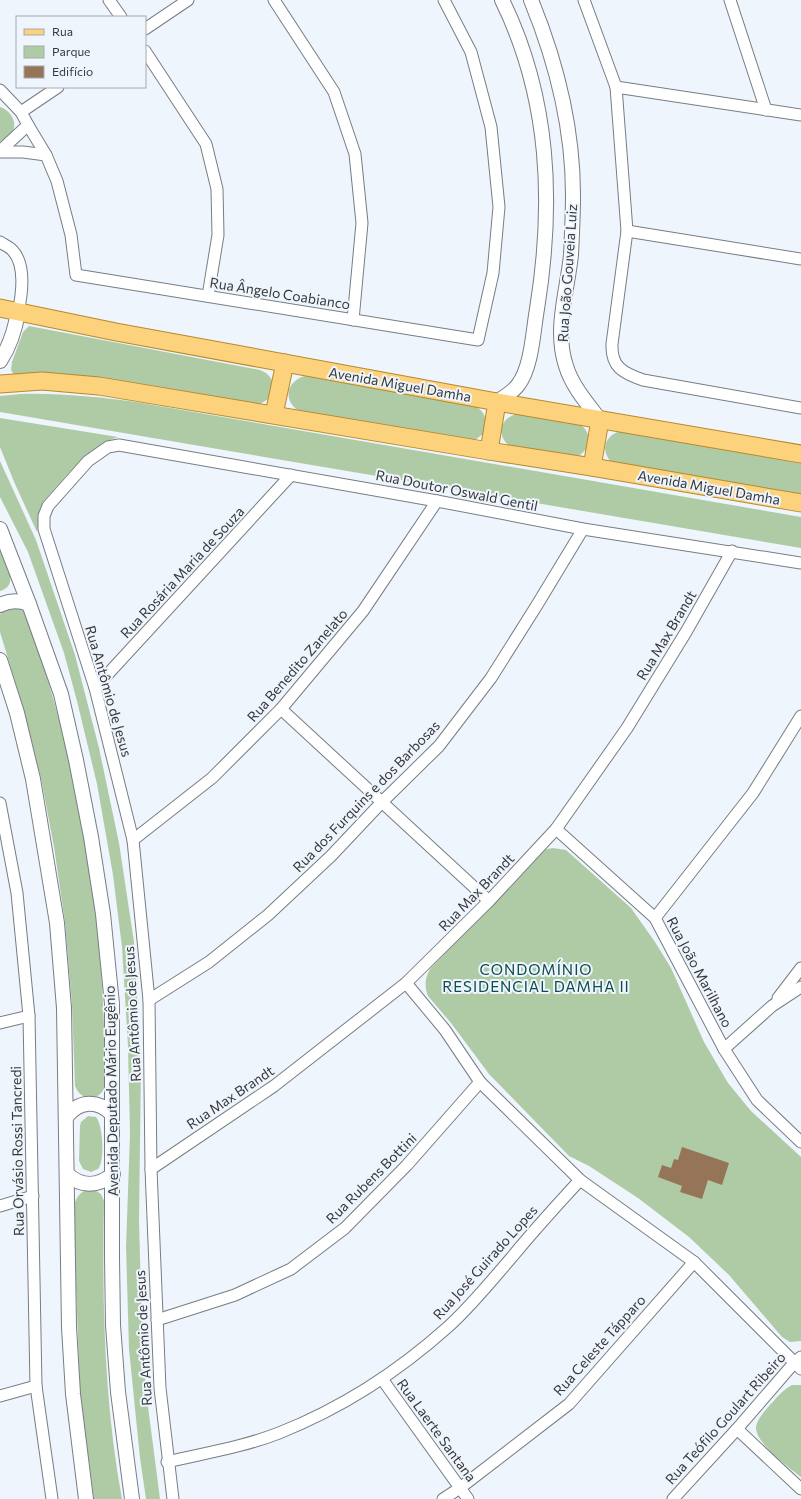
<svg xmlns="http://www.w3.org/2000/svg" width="801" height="1499" font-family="Commissioner,sans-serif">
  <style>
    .green { fill: #afcba6 }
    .building { fill: #967457 }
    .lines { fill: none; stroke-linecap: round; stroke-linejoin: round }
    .minor-casing { stroke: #787d83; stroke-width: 13 }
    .tertiary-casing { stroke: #787d83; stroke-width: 16 }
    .primary-casing { stroke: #b6892c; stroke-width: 19 }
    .minor { stroke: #fff; stroke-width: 11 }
    .tertiary { stroke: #fff; stroke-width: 14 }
    .primary { stroke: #fdd27c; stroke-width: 17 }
    .labels { text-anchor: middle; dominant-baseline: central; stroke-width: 4; stroke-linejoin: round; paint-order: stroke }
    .street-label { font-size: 14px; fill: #36393b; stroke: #eff5fc }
    .neighbourhood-label { font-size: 15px; letter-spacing: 1px; fill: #0c4c4f; stroke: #eff5fc }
  </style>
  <rect width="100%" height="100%" fill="#eff5fc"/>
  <!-- green -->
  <g class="green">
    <path d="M0 107C18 113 20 137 0 142Z"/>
    <path d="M29 326 260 370C279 377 277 399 258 404L14 375 11 370 12 362 23 332Z"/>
    <path d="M305 376 477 407C488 415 486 422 483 434L475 440 299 411C283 401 286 381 305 376Z"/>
    <path d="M21 394C61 393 96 397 136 402L801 517V548L0 412V396Z"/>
    <path d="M517 414 580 424C594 435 590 451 575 458L511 447C496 437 499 418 517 414Z"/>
    <path d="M0 418 118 437C88 447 70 472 49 495L43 502 37 532 15 484 0 447Z"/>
    <path d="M621 431 801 462V496L611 462C600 450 605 435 621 431Z"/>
    <path d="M0 461 36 540 75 655 99 748 119 843 134 942 141 1065 139 1220 142 1330 146 1391 160 1499H146L140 1458 129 1349 126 1247 130 1134 128 1046 122 947 113 875 97 784 77 701 64 653 28 552 0 497Z"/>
    <path d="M0 545C5 558 21 586 0 591Z"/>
    <path d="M18 607 26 614C35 642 45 669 53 698 73 767 88 846 96 918 103 972 104 1027 106 1082 103 1101 82 1104 75 1086L72 1004 65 922 54 847 41 778 24 711 0 632V614L7 608Z"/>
    <path d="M553 848 566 850 631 908 655 942 671 968 704 1042 728 1083 751 1111 801 1157V1341L790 1342 782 1337 729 1275 689 1237 638 1198 589 1166 569 1156 489 1074 451 1023 428 996C424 986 425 978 430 969L538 856 547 849Z"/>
    <path d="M88 1116 96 1117C103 1125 105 1161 98 1169L91 1172 83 1169 79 1161 80 1126 81 1122Z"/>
    <path d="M93 1189 101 1194 104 1201C102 1301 104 1401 122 1499H94L80 1393 75 1260V1202C79 1193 83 1190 93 1189Z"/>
    <path d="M792 1385H801V1477C789 1467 755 1443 756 1427 757 1419 764 1412 769 1406 776 1399 782 1390 792 1385Z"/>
  </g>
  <!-- building -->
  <path class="building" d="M682 1147 729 1163 722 1185 708 1180 702 1199 680 1192 682 1186 658 1177 662 1165 671 1168 674 1159 678 1160Z"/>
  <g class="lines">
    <!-- minor casing -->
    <g class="minor-casing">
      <g id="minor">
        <path d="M109 0 121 17"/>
        <path d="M274 0 334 92 355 154 362 223 353 320"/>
        <path d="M584 0 616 87 627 231 612 344C611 367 623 373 643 380L801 408"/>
        <path d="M730 0 766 110"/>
        <path d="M145 29 188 0"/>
        <path d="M145 51 206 144 217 189 218 235 208 296"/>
        <path d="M616 87 801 115"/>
        <path d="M0 90 21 112 28 125 46 155 57 181 71 235 76 275 478 340 493 273 499 207 491 127 471 52 444 0"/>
        <path d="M21 112 58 87"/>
        <path d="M0 151 28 125"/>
        <path d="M0 152H23L46 155"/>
        <path d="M627 231 801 259"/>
        <path d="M0 242C4 245 10 247 13 251 26 265 22 295 18 312"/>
        <path d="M95 688 291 475"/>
        <path d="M281 709 489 901"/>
        <path d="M0 803 17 893 29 1016 36 1386 52 1499"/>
        <path d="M556 829 655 918 724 1049 757 1100 801 1142"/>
        <path d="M133 840 212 778 281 709 363 611 437 501"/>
        <path d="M655 918 753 793 801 716"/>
        <path d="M406 983 445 1030 480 1082 580 1180 694 1262 801 1369"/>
        <path d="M778 998 801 968"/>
        <path d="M149 1000 209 962 268 915 331 856 382 802 439 746 491 678 537 605 583 529"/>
        <path d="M0 1023 29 1016"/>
        <path d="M724 1049 772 1006 801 987"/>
        <path d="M151 1169 274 1086 406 983 489 901 556 829 627 728 686 632 732 551"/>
        <path d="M0 1206 33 1196"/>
        <path d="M157 1320 235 1295 291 1269 345 1228 407 1165 480 1082"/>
        <path d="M382 1379 468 1499"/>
        <path d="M0 1396 36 1386"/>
        <path d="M737 1429 801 1489"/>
        <path d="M167 1462C205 1453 243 1447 279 1433 342 1408 399 1371 449 1326 472 1305 492 1280 512 1257 534 1230 557 1205 580 1180"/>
        <path d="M173 1499 160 1388 151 1169 149 1000 133 840 95 688 44 529V516L48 506 88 461 108 447 119 445 437 501 583 529 801 563"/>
        <path d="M443 1499 460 1488 569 1404 694 1262"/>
        <path d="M673 1499 737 1429 794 1363 801 1357"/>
      </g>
    </g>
    <!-- tertiary casing -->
    <g class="tertiary-casing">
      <g id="tertiary">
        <path d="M531 0C556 61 573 129 573 195 573 215 572 235 571 255 567 293 554 330 566 366 572 386 587 403 600 420"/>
        <path d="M0 361C10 346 15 330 18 312"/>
        <path d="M497 402C504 397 513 392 518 385 532 367 533 331 537 309 554 203 550 98 502 0"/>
        <path d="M0 529 29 604 61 694 76 760 91 837 103 914 112 1004V1258L113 1325 118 1392 132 1499"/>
        <path d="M0 605C10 600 19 600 29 604"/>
        <path d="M0 660 17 713 33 779 57 923 64 1008 69 1327 73 1394 86 1499"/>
        <path d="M67 1116C80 1100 98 1100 112 1114"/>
        <path d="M67 1174C81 1187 98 1187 113 1174"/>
      </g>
    </g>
    <!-- primary casing -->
    <g class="primary-casing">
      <g id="primary">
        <path d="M0 308 116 332 497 402 801 454"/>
        <path d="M0 384 42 381 99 386 489 451 592 467 801 503"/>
        <path d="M274 414 285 363"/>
        <path d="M489 451 497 402"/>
        <path d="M592 467 600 420"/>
      </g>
    </g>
    <!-- minor -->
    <use href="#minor" class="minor"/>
    <!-- tertiary -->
    <use href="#tertiary" class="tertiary"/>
    <!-- primary -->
    <use href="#primary" class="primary"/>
  </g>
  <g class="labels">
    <!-- street labels -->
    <g class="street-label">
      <text transform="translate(567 273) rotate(-86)">Rua João Gouveia Luiz</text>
      <text transform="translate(280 293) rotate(9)">Rua Ângelo Coabianco</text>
      <text transform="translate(400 384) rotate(10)">Avenida Miguel Damha</text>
      <text transform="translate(709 487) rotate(10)">Avenida Miguel Damha</text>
      <text transform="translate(457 490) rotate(11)">Rua Doutor Oswald Gentil</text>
      <text transform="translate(182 572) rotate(-47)">Rua Rosária Maria de Souza</text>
      <text transform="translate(666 635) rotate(-59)">Rua Max Brandt</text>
      <text transform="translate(297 665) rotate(-49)">Rua Benedito Zanelato</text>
      <text transform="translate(109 691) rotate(74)">Rua Antômio de Jesus</text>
      <text transform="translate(366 796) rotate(-46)">Rua dos Furquins e dos Barbosas</text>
      <text transform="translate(476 892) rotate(-46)">Rua Max Brandt</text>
      <text transform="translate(700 972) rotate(62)">Rua João Marilhano</text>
      <text transform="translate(132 1014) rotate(-93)">Rua Antômio de Jesus</text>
      <text transform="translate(111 1091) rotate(-91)">Avenida Deputado Mário Eugênio</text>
      <text transform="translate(230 1097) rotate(-34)">Rua Max Brandt</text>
      <text transform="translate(17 1151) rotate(-91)">Rua Orvásio Rossi Tancredi</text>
      <text transform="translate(371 1178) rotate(-45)">Rua Rubens Bottini</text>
      <text transform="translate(485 1262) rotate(-48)">Rua José Guirado Lopes</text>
      <text transform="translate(143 1338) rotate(-93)">Rua Antômio de Jesus</text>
      <text transform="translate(599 1345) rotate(-48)">Rua Celeste Tápparo</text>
      <text transform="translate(725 1418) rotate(-48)">Rua Teófilo Goulart Ribeiro</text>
      <text transform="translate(437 1430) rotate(54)">Rua Laerte Santana</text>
    </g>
    <!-- neighbourhood labels -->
    <g class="neighbourhood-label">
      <text x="536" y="969">CONDOMÍNIO<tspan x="536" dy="17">RESIDENCIAL DAMHA II</tspan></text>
    </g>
  </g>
  <!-- legend -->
  <rect x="16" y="16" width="130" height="72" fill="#eff5fc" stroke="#a5aaaf"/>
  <rect x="24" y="29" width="20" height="6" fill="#fdd27c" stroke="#a5aaaf"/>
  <text x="52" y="36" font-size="12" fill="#36393b">Rua</text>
  <rect x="24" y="46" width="20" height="12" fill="#afcba6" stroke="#a5aaaf"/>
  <text x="52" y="56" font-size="12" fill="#36393b">Parque</text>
  <rect x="24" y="66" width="20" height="12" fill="#967457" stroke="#a5aaaf"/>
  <text x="52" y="76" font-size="12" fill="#36393b">Edifício</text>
</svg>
